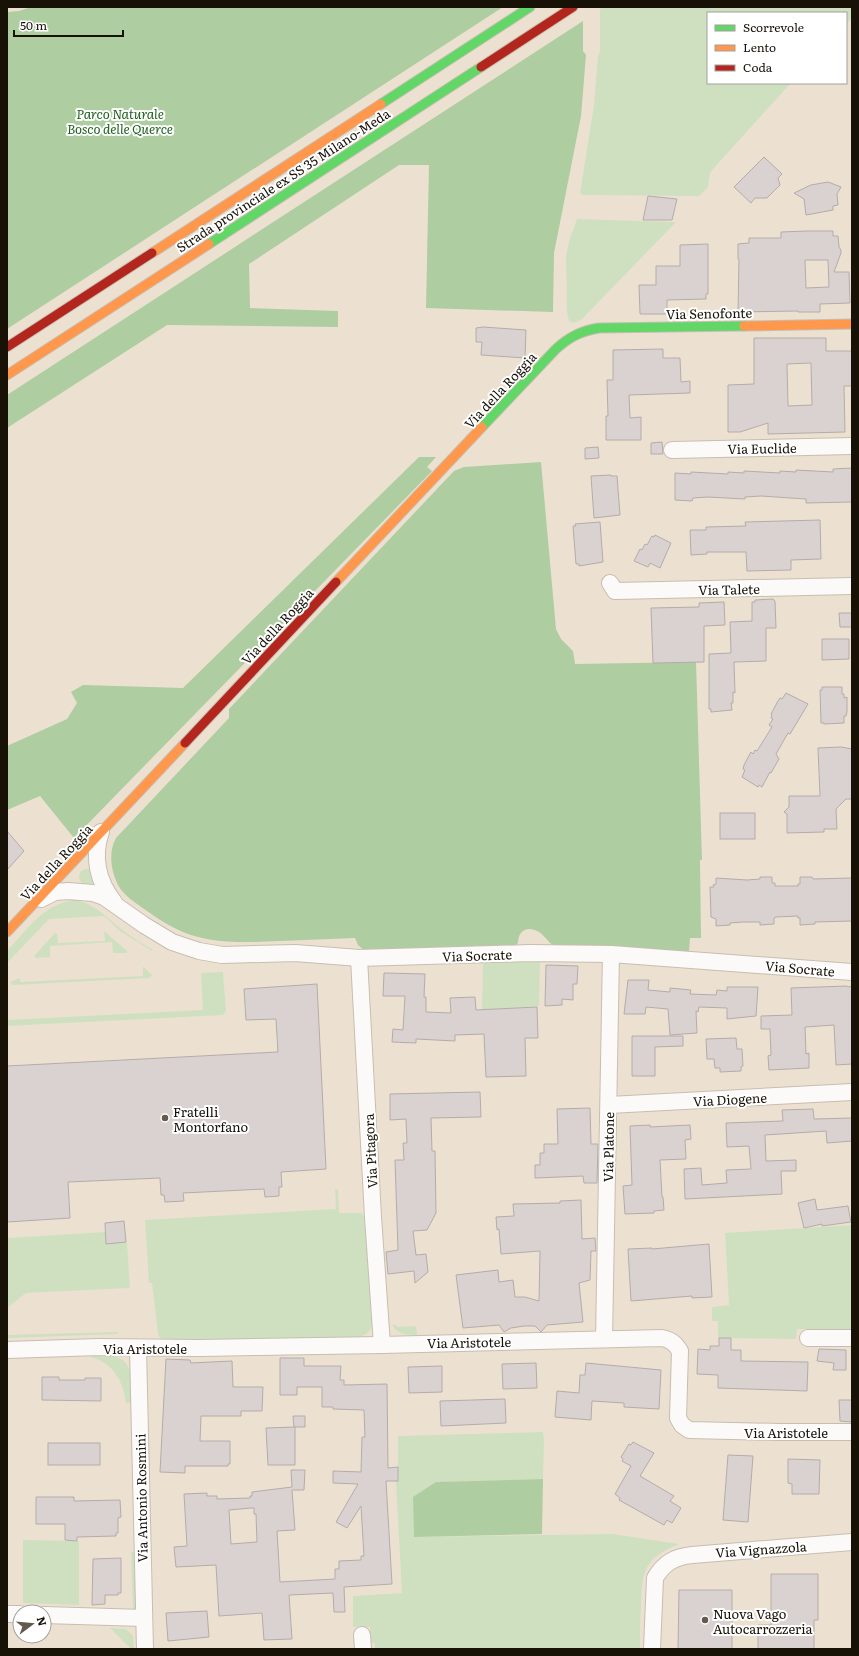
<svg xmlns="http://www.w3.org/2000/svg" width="859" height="1656" font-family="Literata,serif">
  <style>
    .green { fill: #cfe0c1 }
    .forest { fill: #aecda0 }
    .building { fill: #dad2d1; stroke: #b4acaa; fill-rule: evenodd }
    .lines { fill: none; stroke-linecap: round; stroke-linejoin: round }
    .street-casing { stroke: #c7beb1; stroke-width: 18 }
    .fast-casing { stroke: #c7beb1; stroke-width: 11 }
    .slow-casing { stroke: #c7beb1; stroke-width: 11 }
    .jam-casing { stroke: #c7beb1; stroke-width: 11 }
    .street { stroke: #fcfaf8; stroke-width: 16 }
    .fast { stroke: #63d668; stroke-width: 9 }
    .slow { stroke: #ff974d; stroke-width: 9 }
    .jam { stroke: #b3261e; stroke-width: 9 }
    .poi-dot { fill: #625a4d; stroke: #fff; stroke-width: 1.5 }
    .labels { text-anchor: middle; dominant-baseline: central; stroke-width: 4; stroke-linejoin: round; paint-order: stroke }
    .park-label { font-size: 13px; font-style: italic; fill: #1f5f1f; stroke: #fff }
    .street-label { font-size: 13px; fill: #171106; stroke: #fff }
    .poi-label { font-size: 13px; fill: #171106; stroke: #fff; text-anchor: start }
  </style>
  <rect width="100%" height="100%" fill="#ece1d0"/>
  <!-- green -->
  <g class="green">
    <path d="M604 7H852V18L846 24V13H708V83H791L714 168 710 173 708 187 699 196 583 195 580 193 594 105 598 56 600 51V9Z"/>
    <path d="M577 219 676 222 581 320 573 323 569 321 567 313 566 256 569 241Z"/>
    <circle cx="87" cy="877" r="8"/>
    <path d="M75 900C97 904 107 919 124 931 133 938 143 944 153 950L152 951 120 931 104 916 49 919 7 963V951C27 930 44 903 75 900Z"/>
    <path d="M104 931 127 951V953H113L112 942 50 946V957L36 958 34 956 55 933 57 934 58 943 105 941Z"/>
    <path d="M540 961 539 1006 482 1010 483 962Z"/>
    <path d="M143 967H144L152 975 149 978 13 985 10 982 20 978V982L143 976Z"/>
    <path d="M223 972 226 1011 223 1015 7 1026V1020L203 1010 201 973Z"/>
    <path d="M338 1189 339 1213H361L365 1217 373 1321C372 1331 366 1336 356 1337L167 1342 161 1340 158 1334 152 1283H149L145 1220 336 1209 335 1190Z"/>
    <path d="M852 1225V1329H797L796 1339 718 1338V1321H712V1307L729 1305 725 1233Z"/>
    <path d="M105 1232 106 1244 127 1242 130 1288 26 1293 7 1308V1238Z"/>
    <path d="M392 1325H396L397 1327 416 1326 417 1335C407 1335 398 1335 392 1325Z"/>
    <path d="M117 1332 118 1334 7 1338V1335Z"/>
    <path d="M91 1356C99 1356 111 1354 119 1358 135 1365 131 1389 131 1403H126C123 1381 114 1364 91 1357Z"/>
    <path d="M543 1432 544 1440 543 1479 436 1482 414 1537 613 1534 679 1544C645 1558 642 1570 641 1606 640 1620 640 1635 640 1649H375V1643H371L370 1627H353V1596L402 1593 396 1481 398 1467V1436Z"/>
    <path d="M23 1540 79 1541V1605L23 1603Z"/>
    <path d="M131 1552H135L137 1609H133Z"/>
    <path d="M110 1628 126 1629 133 1636 134 1649H131Z"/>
  </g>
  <!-- forest -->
  <g class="forest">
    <path d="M31 7H503L7 329V12L19 11Z"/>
    <path d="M583 21V51L586 55 581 116 554 253 553 312 426 308 429 165H399L249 264 250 308 338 311V327L167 325 7 428V395Z"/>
    <path d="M419 457H436L427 467 432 471 74 838 40 796 7 810V746L67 719 77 703 71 692 83 685 183 688Z"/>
    <path d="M541 462 556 629 561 639 573 651 575 664 696 662 702 860H700L701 938H690L689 952 636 948 553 945C548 942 544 935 539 932 527 925 518 931 518 943L514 946 365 951 358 945 355 938C330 939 305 940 279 941 252 942 224 944 198 937 179 932 162 922 147 911 137 904 124 896 118 885 111 871 108 852 116 838L229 718V709L454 471 464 467Z"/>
    <path d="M543 1479 542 1534 414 1537 413 1497 436 1482Z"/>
  </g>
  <!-- building -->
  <g class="building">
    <path d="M764 157 782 174 778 178 780 185 767 198H755L751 203 734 187Z"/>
    <path d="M828 182 841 187 837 194 838 205 833 206V210L806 215 804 199 794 193 811 185Z"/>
    <path d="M648 196 677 199 672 220H643Z"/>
    <path d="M807 231H833V236H838L839 247 841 250V253L834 272H849L850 303 820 304V312H798V311L738 312 739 259H738V244L749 243V238H781V232ZM805 260H828L829 287 806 288Z"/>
    <path d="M708 244V294H706V299L667 300V314H640L639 285H656V266H680V245Z"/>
    <path d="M483 327 526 330 525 358 481 355 482 342H476V328Z"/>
    <path d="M754 338H826V351H852V386H844L845 432 768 434V423L740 432H728V385L754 384ZM811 363 812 405 788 406 787 364Z"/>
    <path d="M663 349V358H680L681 382 690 381V393L629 395 630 418 641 417V440H606V416H608L607 380H613V350Z"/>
    <path d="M662 442 663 454H651V443Z"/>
    <path d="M598 447 599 458 585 459V448Z"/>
    <path d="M852 468V502L806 503V499L761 496 745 497V499L708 497 693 498 692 501 675 500V473L691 474V472L728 474V472L744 473V471L780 473V471L796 472V470L833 472V469Z"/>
    <path d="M611 475V476H617L620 515 594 518 591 476Z"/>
    <path d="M820 520 821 559 791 560V570L747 571 746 552H707V554L691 555 690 530H706V527L746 526 745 522Z"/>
    <path d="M600 522 603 562 579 566V564H576L573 526H576L575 524Z"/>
    <path d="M655 535 671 543 660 568 650 563 648 567 634 561 640 549 642 550 645 544 647 545 652 536 654 537Z"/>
    <path d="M773 599 775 601 776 628H766V661L734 662 735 693 733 692V703H731L732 710 711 712V709H709V654L731 653 730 622 752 621V602H755V600Z"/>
    <path d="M724 602 725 625 704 626V662L653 663 651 608 699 607V603Z"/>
    <path d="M839 613H852V627H840Z"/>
    <path d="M822 639H849V659L822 660Z"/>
    <path d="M822 687H842V694H844V698L847 697V712L846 716H844V723L824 724V723H821L820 690H822Z"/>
    <path d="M786 693 808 704 790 734 788 733 776 754 779 759 771 773 770 772 762 787 759 785 758 787 742 777 745 770 743 769 744 765 751 752 753 754 755 750 757 751 772 727 769 725 773 719 771 718 772 715 771 714 778 701 780 698 782 699Z"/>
    <path d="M841 747 852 749V799H846L836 809 837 829H824V832L787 833V814L784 812 789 807V796H820L818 748Z"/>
    <rect x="720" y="813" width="35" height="26"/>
    <path d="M7 831 24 851 7 870Z"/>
    <path d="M760 877H772V883H775V886H798V884H800V877H812L813 879 852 878V921L815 922V924L800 925V918H798V916L776 917 774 918V924L760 925V922H743L730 923V925L716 926V919L711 917 710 887H714L713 885 716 884V878L747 880 760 879Z"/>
    <path d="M546 965 578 966 577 984H573V1000L562 999V1005L545 1006Z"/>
    <path d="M384 973 425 974 424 997H426V1012L451 1013 450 998 475 997 476 1010 537 1007 538 1038H525L526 1076 486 1077 484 1034 455 1035V1041L416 1039V1043L392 1042 393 1029 403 1030 405 996H383Z"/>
    <path d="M628 980H649L648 990 670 992V988L691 990 690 994 716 995 717 990 727 991V987H758L756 1016 727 1019V1008L699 1007 698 1012 696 1011 697 1033 670 1035 668 1009 646 1007 645 1014H624Z"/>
    <path d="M317 984 326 1169 281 1172 282 1187H279V1196L265 1197 264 1189 183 1193 184 1201 165 1202 164 1195H161L160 1178 68 1182 70 1218 7 1222V1066L278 1052 276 1019 246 1020 244 989Z"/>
    <path d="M847 986 848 987 852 986V1064L836 1065 834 1025 805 1027 806 1054 809 1053V1068L769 1070 768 1056 771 1055 770 1029H761V1016L792 1015 791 988Z"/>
    <path d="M632 1036H683V1046L655 1047V1076H632Z"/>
    <path d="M736 1038 737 1049H742L743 1066 741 1067V1071L720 1072V1068H715L714 1059H707L706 1039Z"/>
    <path d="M480 1092 481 1117 431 1118 432 1151H435L436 1213 427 1230 413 1231 416 1255 426 1254 428 1272 415 1283 414 1271 388 1274 386 1252 398 1250 395 1160H404L403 1143H407L406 1119 390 1120V1094Z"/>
    <path d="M590 1108 591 1144H598L597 1183H584L583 1176 535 1178V1165H540V1153H544V1144H558L557 1109Z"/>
    <path d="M813 1109 814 1119 852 1118V1141L827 1143 826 1131 765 1135 766 1161 796 1160V1171H781L782 1194 685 1199 684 1169 701 1168 702 1185 727 1183 726 1170 751 1169 749 1146 727 1147 726 1123 783 1121 782 1110Z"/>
    <path d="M650 1125V1127L690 1125 691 1139 685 1140 686 1159 660 1160 662 1197H663L664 1210 654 1211V1213L625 1214 623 1186 632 1185 630 1126Z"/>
    <path d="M815 1199 817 1210 848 1206 851 1222 822 1226V1224L804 1228 798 1203Z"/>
    <path d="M581 1200 582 1239 595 1238 596 1251H591L590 1280 579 1283 583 1322 547 1325 541 1332 535 1326H524L511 1328 504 1332 499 1325 463 1328 456 1275 498 1270 499 1282 513 1280 515 1297H525L539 1301 540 1251 501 1254 499 1229 497 1230 496 1217 514 1216 513 1204 560 1203V1201Z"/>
    <path d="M124 1221 126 1242 106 1244 105 1223Z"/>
    <path d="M709 1244 712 1297 692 1298V1296L631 1301 628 1249 652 1248V1249Z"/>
    <path d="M719 1338H731V1350H741V1361L808 1362 807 1391 718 1388V1375L697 1374 698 1349 710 1350V1346H719Z"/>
    <path d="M819 1349 846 1350V1370H833L834 1363 817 1361Z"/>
    <path d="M280 1358H304V1366H341L340 1380H344V1385L387 1384 388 1468 398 1467V1481H386L392 1584 344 1587 345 1612H334L333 1593 289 1595 292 1639 264 1640 262 1613 219 1616 216 1565 176 1567 174 1547 187 1546 184 1494 207 1493V1496H217V1499L250 1498V1496H252V1492L292 1487 291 1470H305L304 1490H292L295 1530 277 1531 280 1582 335 1579V1569H339V1561L361 1560V1556H364L361 1506 347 1528 336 1522 358 1484 333 1483V1471L361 1472 362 1437H365L364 1410 333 1409V1407H322V1387H297V1395H280ZM251 1508H254V1514H256L257 1542 231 1544 229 1510Z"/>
    <path d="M166 1359 190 1360 191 1363 232 1361 233 1387H263L262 1411H241V1416H201L200 1441H230V1464H228V1466H185V1473L160 1472Z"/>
    <path d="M536 1363 537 1388 503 1389 502 1364Z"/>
    <path d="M586 1363 661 1370 659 1409 624 1407V1403L592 1401 591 1420 555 1417 557 1391 579 1393 580 1375H585Z"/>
    <path d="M442 1366V1392L409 1393 408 1367Z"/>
    <path d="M42 1377H59V1380H85V1378H101V1401L42 1400Z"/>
    <path d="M505 1399 506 1423 441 1426 440 1401Z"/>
    <path d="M839 1400H852V1422L840 1421Z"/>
    <path d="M293 1416H305V1427H294Z"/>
    <path d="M295 1427V1465H268L266 1428Z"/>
    <path d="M633 1442 654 1453 640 1476 674 1496 670 1501 681 1508 672 1523 667 1520 664 1525 619 1500 620 1498 615 1494 631 1466 622 1461 623 1459 621 1457 629 1444 631 1445Z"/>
    <rect x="48" y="1443" width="52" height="22"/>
    <path d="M728 1455 753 1456 748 1522 723 1520Z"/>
    <path d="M788 1459 820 1460 819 1494H792V1484L788 1483Z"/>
    <path d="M36 1497H74V1501L120 1500 121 1517 118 1518V1533H116V1536L77 1537V1541L65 1540V1524H36Z"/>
    <path d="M121 1558V1593H118V1595H105V1604L92 1605 93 1559Z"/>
    <path d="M771 1574H818V1620H814V1649H758V1625H771Z"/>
    <path d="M679 1590H732V1649H678Z"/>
    <path d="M207 1611 209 1637 168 1641 166 1613Z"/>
  </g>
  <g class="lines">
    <!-- street casing -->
    <g class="street-casing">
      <g id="street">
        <path d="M672 450 852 446"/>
        <path d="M610 583 615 591 852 586"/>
        <path d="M101 832C92 857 98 882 114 902"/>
        <path d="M41 899 55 892 68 891 93 893 104 897 144 925 172 942 199 951 222 955 295 953 359 958 530 953 611 954 852 972"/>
        <path d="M359 958 373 1217 382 1345"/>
        <path d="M609 1105 852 1092"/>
        <path d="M808 1338H852"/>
        <path d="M604 1339 611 954"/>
        <path d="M138 1348 145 1649"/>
        <path d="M7 1350 99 1347 200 1348 382 1345 662 1338C671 1340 675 1343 680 1351L678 1418 682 1425 689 1430 780 1432H852"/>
        <path d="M7 1614H20"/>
        <path d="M44 1615 144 1618"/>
        <path d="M362 1635 363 1649"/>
        <path d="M652 1649 655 1578C664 1563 674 1557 692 1555L852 1542"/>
      </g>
    </g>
    <!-- fast casing -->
    <g class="fast-casing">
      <g id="fast">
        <path d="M381 104 530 7"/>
        <path d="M209 244 481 67"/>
        <path d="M482 427 556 349C569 337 581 331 599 328L744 326"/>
      </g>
    </g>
    <!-- slow casing -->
    <g class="slow-casing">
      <g id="slow">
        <path d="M152 253 381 104"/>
        <path d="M744 326 852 324"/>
        <path d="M7 375 209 244"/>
        <path d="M336 582 482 427"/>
        <path d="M7 932 185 743"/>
      </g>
    </g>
    <!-- jam casing -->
    <g class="jam-casing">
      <g id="jam">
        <path d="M481 67 573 7"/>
        <path d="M7 347 152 253"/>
        <path d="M185 743 336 582"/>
      </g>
    </g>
    <!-- street -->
    <use href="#street" class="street"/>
    <!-- fast -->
    <use href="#fast" class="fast"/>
    <!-- slow -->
    <use href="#slow" class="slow"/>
    <!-- jam -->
    <use href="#jam" class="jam"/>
  </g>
  <!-- markers -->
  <g class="poi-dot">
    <circle cx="165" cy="1118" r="4"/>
    <circle cx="705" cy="1620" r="4"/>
  </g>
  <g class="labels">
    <!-- park labels -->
    <g class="park-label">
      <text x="120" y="113">Parco Naturale<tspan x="120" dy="15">Bosco delle Querce</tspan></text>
    </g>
    <!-- street labels -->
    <g class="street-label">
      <text transform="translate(283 180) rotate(-33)">Strada provinciale ex SS 35 Milano-Meda</text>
      <text transform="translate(709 313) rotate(-1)">Via Senofonte</text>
      <text transform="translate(500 390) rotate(-47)">Via della Roggia</text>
      <text transform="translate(762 448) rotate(-1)">Via Euclide</text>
      <text transform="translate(729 589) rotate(-1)">Via Talete</text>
      <text transform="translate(277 626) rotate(-47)">Via della Roggia</text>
      <text transform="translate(56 862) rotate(-47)">Via della Roggia</text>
      <text transform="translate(477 955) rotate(-2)">Via Socrate</text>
      <text transform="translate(800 968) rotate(5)">Via Socrate</text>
      <text transform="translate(730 1099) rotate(-3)">Via Diogene</text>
      <text transform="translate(608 1147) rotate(-89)">Via Platone</text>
      <text transform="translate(370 1151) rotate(-93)">Via Pitagora</text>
      <text transform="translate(469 1342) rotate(-1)">Via Aristotele</text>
      <text x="145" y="1348">Via Aristotele</text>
      <text x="786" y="1432">Via Aristotele</text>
      <text transform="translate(141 1498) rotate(-91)">Via Antonio Rosmini</text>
      <text transform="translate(761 1549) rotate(-4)">Via Vignazzola</text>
    </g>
    <!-- poi labels -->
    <g class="poi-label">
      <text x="173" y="1111">Fratelli<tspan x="173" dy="15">Montorfano</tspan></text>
      <text x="713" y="1613">Nuova Vago<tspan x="713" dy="15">Autocarrozzeria</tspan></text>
    </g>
  </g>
  <!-- border -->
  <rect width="859" height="1656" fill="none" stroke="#171106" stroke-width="16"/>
  <!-- legend -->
  <rect x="707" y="12" width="140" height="72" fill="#ffffff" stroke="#a2a09b"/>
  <rect x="715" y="25" width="20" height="6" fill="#63d668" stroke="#a2a09b"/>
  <text x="743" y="32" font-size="12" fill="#171106">Scorrevole</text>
  <rect x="715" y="45" width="20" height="6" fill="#ff974d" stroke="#a2a09b"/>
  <text x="743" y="52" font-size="12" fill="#171106">Lento</text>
  <rect x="715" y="65" width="20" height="6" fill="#b3261e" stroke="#a2a09b"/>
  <text x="743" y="72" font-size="12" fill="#171106">Coda</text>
  <!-- north arrow -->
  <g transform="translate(32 1624) rotate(74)"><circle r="19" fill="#ffffff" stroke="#a2a09b"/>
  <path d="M0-3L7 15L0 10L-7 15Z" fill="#625a4d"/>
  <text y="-6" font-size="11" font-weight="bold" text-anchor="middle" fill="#171106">N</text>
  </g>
  <!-- scale -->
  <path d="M14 30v6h109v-6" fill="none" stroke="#171106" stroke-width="2"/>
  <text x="20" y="30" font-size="12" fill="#171106" stroke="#ffffff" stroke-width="3" paint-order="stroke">50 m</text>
</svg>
